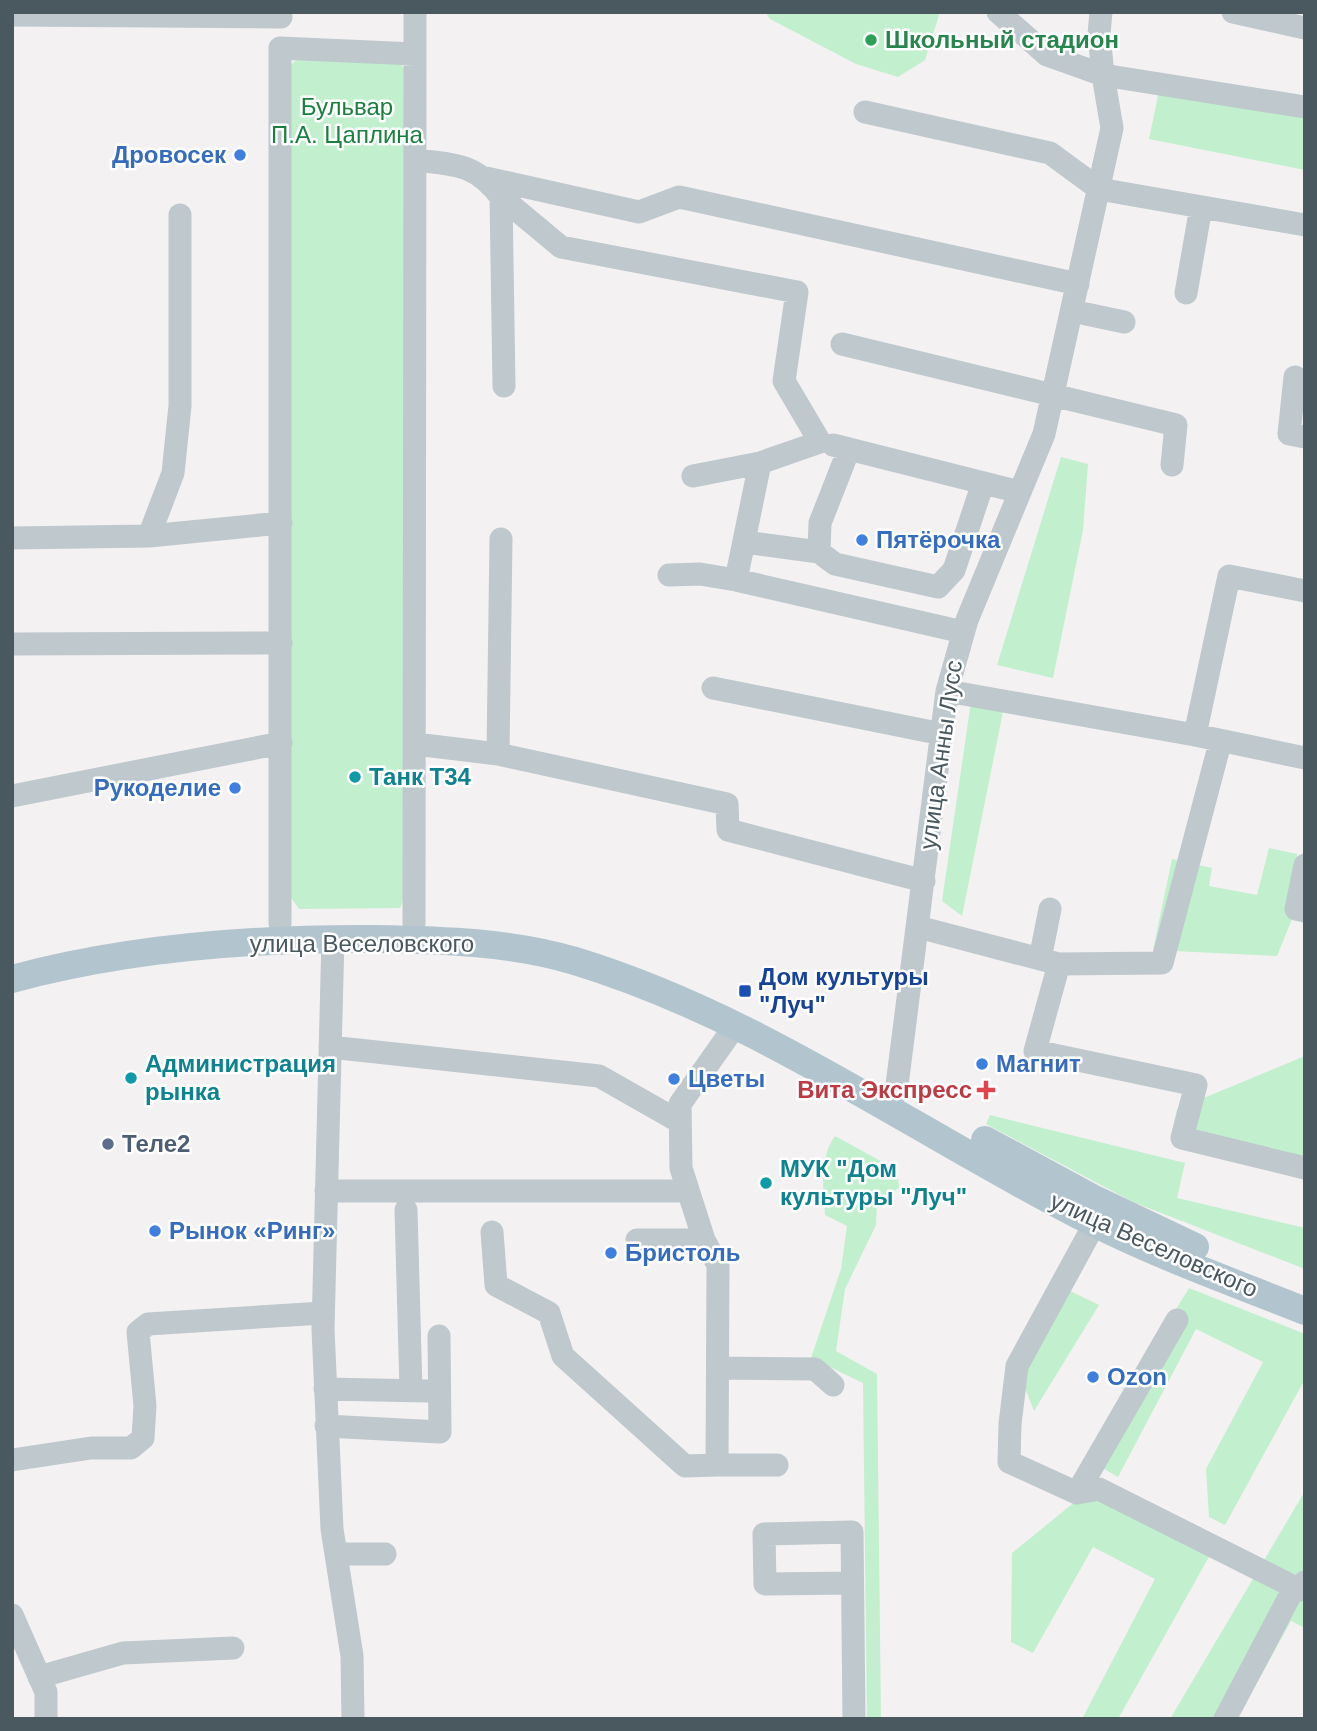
<svg xmlns="http://www.w3.org/2000/svg" width="1317" height="1731" font-family="Arial,sans-serif">
<style>
.green{fill:#c2efcd}
.lines{fill:none;stroke-linecap:round;stroke-linejoin:round}
.minor{stroke:#bec8cd;stroke-width:23}
.major{stroke:#b2c5cf;stroke-width:28}
.leisure-dot{fill:#2e9e5b;stroke:#fff;stroke-width:2.5}
.shop-dot{fill:#3f7fe0;stroke:#fff;stroke-width:2.5}
.culture-dot{fill:#0f9aa8;stroke:#fff;stroke-width:2.5}
.transit-dot{fill:#1a4fb4;stroke:#fff;stroke-width:2.5}
.health-dot{fill:#e0444e;stroke:#fff;stroke-width:2.5}
.service-dot{fill:#5c6f8a;stroke:#fff;stroke-width:2.5}
.labels{text-anchor:middle;stroke-width:5;stroke-linejoin:round;paint-order:stroke}
.leisure-label{font-size:24px;font-weight:bold;fill:#27864d;stroke:#fff;text-anchor:start}
.park-label{font-size:24px;fill:#1b803f;stroke:#fff}
.shop-label{font-size:24px;font-weight:bold;fill:#366cbe;stroke:#fff;text-anchor:start}
.street-label{font-size:24px;fill:#4a585f;stroke:#fff}
.culture-label{font-size:24px;font-weight:bold;fill:#0d838f;stroke:#fff;text-anchor:start}
.transit-label{font-size:24px;font-weight:bold;fill:#164399;stroke:#fff;text-anchor:start}
.health-label{font-size:24px;font-weight:bold;fill:#be3a42;stroke:#fff;text-anchor:end}
.service-label{font-size:24px;font-weight:bold;fill:#4e5e75;stroke:#fff;text-anchor:start}
</style>
<rect width="100%" height="100%" fill="#f4f1f2"/>
<path class="green" d="M765,12h175l-15,48 -27,17 -42,-13 -86,-45z
M298,58l102,4 8,14 -3,820 -5,12 -101,1 -9,-13 -2,-828z
M1159,91l146,26v53l-156,-31z
M1061,457l27,7 -5,66 -30,148 -56,-13z
M973,688l33,9 -44,219 -20,-15z
M1269,848l28,6 -1,55 -19,47 -124,-6 19,-91 40,9 -3,18 48,9z
M1305,1056v110l-134,-30 6,-27z
M990,1115l195,48 -8,35 128,30v41l-172,-67 -147,-78z
M835,1136l62,34 2,18 -22,14 -1,23 -31,64 -9,62 41,23 4,345h-14l-4,-336 -52,-25 30,-89 6,-43 -22,-11c-2,-27 -6,-57 10,-79z
M1189,1288l116,46v45l-80,146 -16,-8 -3,-48 57,-107 -67,-33 -78,148 -33,-19z
M1066,1289l33,16 -65,106 -14,-36z
M1305,1491v137l-14,-7 -54,98h-67z
M1087,1492l123,63 -92,164h-36l73,-140 -62,-32 -60,106 -22,-11 1,-89z"/>
<g class="lines">
<path class="minor" d="M415,12v42
M998,12l49,43 56,20 -4,-41 2,-22
M1233,12l72,16
M12,15l269,2
M865,112l185,41 49,36 206,36
M415,160c41,5 60,3 86,37l3,189
M486,178l153,34 40,-15 399,87
M501,197l60,50 236,45 -13,89 36,61 -60,21 -24,117
M1186,293l15,-86
M1072,311l52,11
M842,344l334,81 -4,40
M1295,377l-6,57 16,3
M833,445l187,47
M849,449l-29,74 -1,29 16,12 103,23 16,-17 29,-87
M693,476l67,-13
M149,536l132,-13
M12,538l137,-2 24,-63 7,-67v-191
M744,542l75,10
M669,575l31,-1 36,6 227,52
M12,644l269,-1
M713,688l229,46
M947,691l248,44 110,23
M1195,735l34,-159 76,15
M415,744l83,10 229,50 1,26 196,51
M498,754l3,-215
M12,796l269,-53
M1305,865l-9,44 9,2
M280,923v-875l135,6 -1,869
M918,927l141,37 -24,87 161,34 -14,53 123,30
M333,938l-10,391 9,200 20,127 1,63
M1040,959l10,-50
M1059,964l103,-1 58,-220
M735,1026l-55,78 1,64 23,72 14,25 -1,200h60
M330,1047l269,29 81,46
M896,1093l51,-402 20,-71 77,-186 68,-306 -9,-53 202,32
M326,1191h362
M406,1210l5,180
M1095,1223l-78,143 -7,58 -1,38 68,31 22,-4 201,101 5,-8
M492,1232l4,53 53,28 14,43 122,110 32,-1
M637,1240h67
M718,1368l97,1 18,16
M325,1389l102,2
M326,1426l114,6 -1,-96
M12,1460l79,-12h40l12,-10 2,-32 -7,-74 10,-8 175,-11
M1077,1493l100,-173
M336,1554h49
M852,1583l-87,1 -1,-50 88,-2 2,187
M12,1615l34,77v27
M39,1677l84,-24 110,-5
M1225,1719l69,-131"/>
<path class="major" d="M12,979c118,-32 242,-41 364,-40 66,1 136,3 199,22 187,57 346,175 519,262 68,34 141,60 211,88
M985,1140l111,60 99,47"/>
</g>
<circle class="leisure-dot" cx="871" cy="40" r="7"/>
<g class="shop-dot">
<circle cx="240" cy="155" r="7"/>
<circle cx="862" cy="540" r="7"/>
<circle cx="235" cy="788" r="7"/>
<circle cx="982" cy="1064" r="7"/>
<circle cx="674" cy="1079" r="7"/>
<circle cx="155" cy="1231" r="7"/>
<circle cx="611" cy="1253" r="7"/>
<circle cx="1093" cy="1377" r="7"/>
</g>
<g class="culture-dot">
<circle cx="355" cy="777" r="7"/>
<circle cx="131" cy="1078" r="7"/>
<circle cx="766" cy="1183" r="7"/>
</g>
<rect class="transit-dot" x="738" y="984" width="14" height="14" rx="3.5"/>
<path class="health-dot" d="M982.5 1079.5h7v7h7v7h-7v7h-7v-7h-7v-7h7z"/>
<circle class="service-dot" cx="108" cy="1144" r="7"/>
<g class="labels">
<g class="leisure-label">
<text x="885" y="48">Школьный стадион</text>
</g>
<g class="park-label">
<text x="347" y="115">Бульвар<tspan x="347" dy="28">П.А. Цаплина</tspan></text>
</g>
<g class="shop-label">
<text x="226" y="163" text-anchor="end">Дровосек</text>
<text x="876" y="548">Пятёрочка</text>
<text x="221" y="796" text-anchor="end">Рукоделие</text>
<text x="996" y="1072">Магнит</text>
<text x="688" y="1087">Цветы</text>
<text x="169" y="1239">Рынок «Ринг»</text>
<text x="625" y="1261">Бристоль</text>
<text x="1107" y="1385">Ozon</text>
</g>
<g class="street-label">
<text transform="translate(941 755) rotate(-82)" y="8">улица Анны Лусс</text>
<text x="362" y="952">улица Веселовского</text>
<text transform="translate(1154 1245) rotate(24)" y="8">улица Веселовского</text>
</g>
<g class="culture-label">
<text x="369" y="785">Танк T34</text>
<text x="145" y="1072">Администрация<tspan x="145" dy="28">рынка</tspan></text>
<text x="780" y="1177">МУК "Дом<tspan x="780" dy="28">культуры "Луч"</tspan></text>
</g>
<g class="transit-label">
<text x="759" y="985">Дом культуры<tspan x="759" dy="28">"Луч"</tspan></text>
</g>
<g class="health-label">
<text x="972" y="1098">Вита Экспресс</text>
</g>
<g class="service-label">
<text x="122" y="1152">Теле2</text>
</g>
</g>
<rect width="1317" height="1731" fill="none" stroke="#4a585f" stroke-width="28"/>
</svg>
